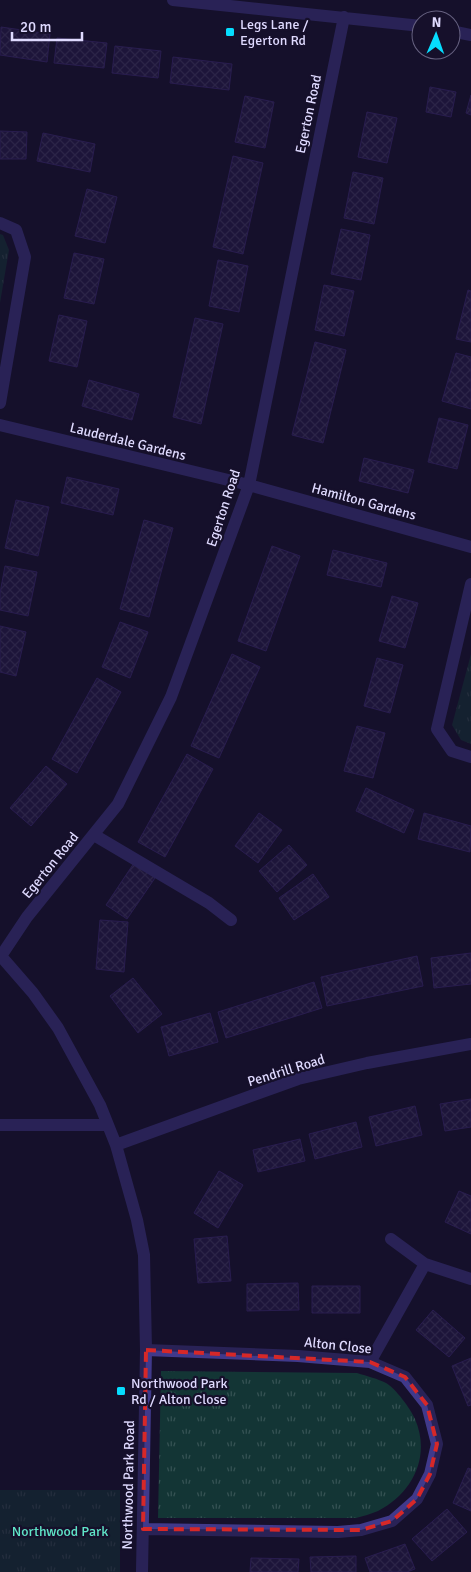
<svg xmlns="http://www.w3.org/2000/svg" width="471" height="1572" font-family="Signika,sans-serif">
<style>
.grass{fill:url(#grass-tufts)}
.building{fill:url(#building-cross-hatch);stroke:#3f2c79}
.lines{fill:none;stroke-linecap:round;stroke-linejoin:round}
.minor{stroke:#40398b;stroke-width:12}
.marked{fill:none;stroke:#d62828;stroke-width:4;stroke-dasharray:10 6;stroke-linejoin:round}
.poi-dot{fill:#06ddff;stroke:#16102b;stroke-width:2}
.labels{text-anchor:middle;stroke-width:4.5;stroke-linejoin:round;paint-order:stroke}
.poi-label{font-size:14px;fill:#dfdaff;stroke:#16102b;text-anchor:start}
.street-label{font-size:14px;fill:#dfdaff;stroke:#16102b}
.park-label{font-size:14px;fill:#60e5c8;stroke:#16102b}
</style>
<defs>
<pattern id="grass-tufts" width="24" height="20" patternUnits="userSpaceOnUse" patternTransform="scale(1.25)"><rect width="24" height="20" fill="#133535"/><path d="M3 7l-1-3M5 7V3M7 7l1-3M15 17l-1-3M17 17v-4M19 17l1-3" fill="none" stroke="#355253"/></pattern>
<pattern id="building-cross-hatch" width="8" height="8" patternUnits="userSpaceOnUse" patternTransform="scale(1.25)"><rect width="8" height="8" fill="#271b4d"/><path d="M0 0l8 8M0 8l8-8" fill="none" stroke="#463c68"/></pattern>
</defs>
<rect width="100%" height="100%" fill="#16102b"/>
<path class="grass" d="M0,234l3,1 6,15 -9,53z
M471,654v90l-10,-4 -9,-15z
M161,1371l196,2c10,3 21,6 29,10 10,6 24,25 29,36 16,37 -2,74 -37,92 -7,3 -15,5 -22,7h-198z
M0,1490h120v82h-120z"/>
<path class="building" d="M1,27l49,7 -3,28 -47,-7z
M57,38l50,5 -3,25 -50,-5z
M115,46l46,5 -3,27 -46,-5z
M173,57l59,7 -3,26 -59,-7z
M430,87l26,5 -5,25 -25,-5z
M471,95v20l-5,-2z
M245,96l29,6 -9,46 -30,-6z
M367,112l30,6 -10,45 -29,-6z
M0,131l27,1 -1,27h-26z
M43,133l52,11 -5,28 -53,-11z
M233,156l30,7 -20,91 -30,-7z
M353,172l30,6 -9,46 -30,-6z
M87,189l30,8 -12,46 -30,-7z
M341,229l29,6 -9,45 -30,-6z
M74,253l30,6 -10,45 -30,-6z
M218,260l30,6 -9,46 -30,-6z
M324,285l30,6 -10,45 -29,-6z
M468,290l3,1v51l-15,-3z
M59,315l28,6 -10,46 -28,-6z
M195,318l28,6 -22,100 -28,-7z
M315,342l31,8 -23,93 -31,-8z
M456,353l15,4v52l-29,-8z
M89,380l50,14 -7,26 -50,-14z
M439,418l29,7 -11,44 -29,-7z
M364,458l50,12 -6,23 -49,-12z
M67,477l52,12 -6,26 -52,-12z
M16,500l33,7 -11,49 -33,-8z
M144,520l29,8 -24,89 -29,-8z
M272,546l28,10 -34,95 -28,-10z
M333,550l54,13 -6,24 -54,-12z
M5,566l32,6 -9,44 -28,-6v-17z
M392,596l26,7 -13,45 -26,-7z
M120,622l28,10 -18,46 -28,-11z
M0,626l26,6 -10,44 -16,-4z
M232,654l28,13 -41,91 -28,-12z
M377,658l26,7 -13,48 -26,-7z
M97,678l24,14 -44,81 -25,-14z
M357,726l28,7 -12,45 -29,-7z
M187,754l26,15 -48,88 -27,-15z
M46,766l21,18 -36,42 -21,-18z
M366,788l48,22 -10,23 -48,-22z
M259,813l23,17 -24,33 -23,-17z
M424,813l47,13 -1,26 -52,-13z
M289,845l18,20 -30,27 -18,-21z
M134,863l21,15 -28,41 -21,-14z
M313,874l16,23 -35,23 -15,-22z
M100,920l28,2 -4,50 -28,-3z
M471,953v31l-37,4 -3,-30z
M417,956l6,30 -96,20 -6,-29z
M133,978l29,36 -24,19 -28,-37z
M314,982l8,26 -96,30 -8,-26z
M210,1013l8,29 -49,14 -8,-29z
M471,1099v28l-26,4 -5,-27z
M415,1106l7,29 -46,11 -7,-29z
M356,1122l6,25 -47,12 -6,-25z
M300,1139l5,22 -47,11 -5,-22z
M219,1171l24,14 -25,43 -24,-15z
M459,1191l12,5v38l-26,-12z
M227,1236l4,45 -33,2 -4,-44z
M298,1283l1,27 -52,1v-27z
M312,1286h48v27h-48z
M433,1310l32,28 -16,19 -33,-27z
M471,1358v47l-3,1 -16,-40z
M468,1468l3,1v42l-18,-8z
M447,1509l20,23 -35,29 -20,-22z
M405,1544l10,25 -8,3h-37l-5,-14z
M356,1556v16h-45l-1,-15z
M251,1558l48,1 -1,13h-48z"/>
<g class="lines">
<path class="minor" d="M173,0l248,26
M451,31l20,4
M0,223l16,7 9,27 -25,146
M0,425l249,60 222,62
M471,584l-34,145 15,22 19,6
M94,835l115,68 22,17
M0,955l33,38 25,35 42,77 16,40 21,75 7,35 2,95 -4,222
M1,956l26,-39 91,-113 53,-107 78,-212 95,-468
M0,1125h108
M116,1145l182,-66 69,-16 104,-19
M391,1239l34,25 46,15
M370,1362l55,-98
M143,1529l195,3 23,-2 31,-9 25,-22 13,-25 7,-30 -10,-39 -22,-28 -35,-15 -72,-6 -152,-6"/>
</g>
<path d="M0 0H471V1572H0ZM146,1350l224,12 35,15 22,28 10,39 -7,30 -13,25 -25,22 -31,9 -218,-1z" fill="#16102b" fill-opacity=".55" fill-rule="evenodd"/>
<path class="marked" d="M146,1350l224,12 35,15 22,28 10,39 -7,30 -13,25 -25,22 -31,9 -218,-1z"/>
<g class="poi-dot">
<rect x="225" y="27" width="10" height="10" rx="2.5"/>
<rect x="116" y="1386" width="10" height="10" rx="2.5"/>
</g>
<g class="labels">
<g class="poi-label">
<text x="240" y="29">Legs Lane /<tspan x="240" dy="16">Egerton Rd</tspan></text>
<text x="131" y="1388">Northwood Park<tspan x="131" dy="16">Rd / Alton Close</tspan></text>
</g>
<g class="street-label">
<text transform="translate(308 114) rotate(-78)" y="5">Egerton Road</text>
<text transform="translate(128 441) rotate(14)" y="5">Lauderdale Gardens</text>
<text transform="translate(364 501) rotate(15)" y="5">Hamilton Gardens</text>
<text transform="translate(223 508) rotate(-72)" y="5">Egerton Road</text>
<text transform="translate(50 865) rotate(-51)" y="5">Egerton Road</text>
<text transform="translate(286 1070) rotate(-17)" y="5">Pendrill Road</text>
<text transform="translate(338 1345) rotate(6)" y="5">Alton Close</text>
<text transform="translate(128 1485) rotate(-89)" y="5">Northwood Park Road</text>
</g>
<g class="park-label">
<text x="60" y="1536">Northwood Park</text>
</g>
</g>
<g transform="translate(436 35) rotate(2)"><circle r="24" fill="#16102b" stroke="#666180"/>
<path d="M0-4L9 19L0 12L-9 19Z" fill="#06ddff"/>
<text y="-8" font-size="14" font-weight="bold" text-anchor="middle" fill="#dfdaff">N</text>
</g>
<path d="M12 32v8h70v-8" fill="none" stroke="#dfdaff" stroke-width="2.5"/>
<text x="20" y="32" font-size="15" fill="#dfdaff" stroke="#16102b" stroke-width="4" paint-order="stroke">20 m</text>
</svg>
